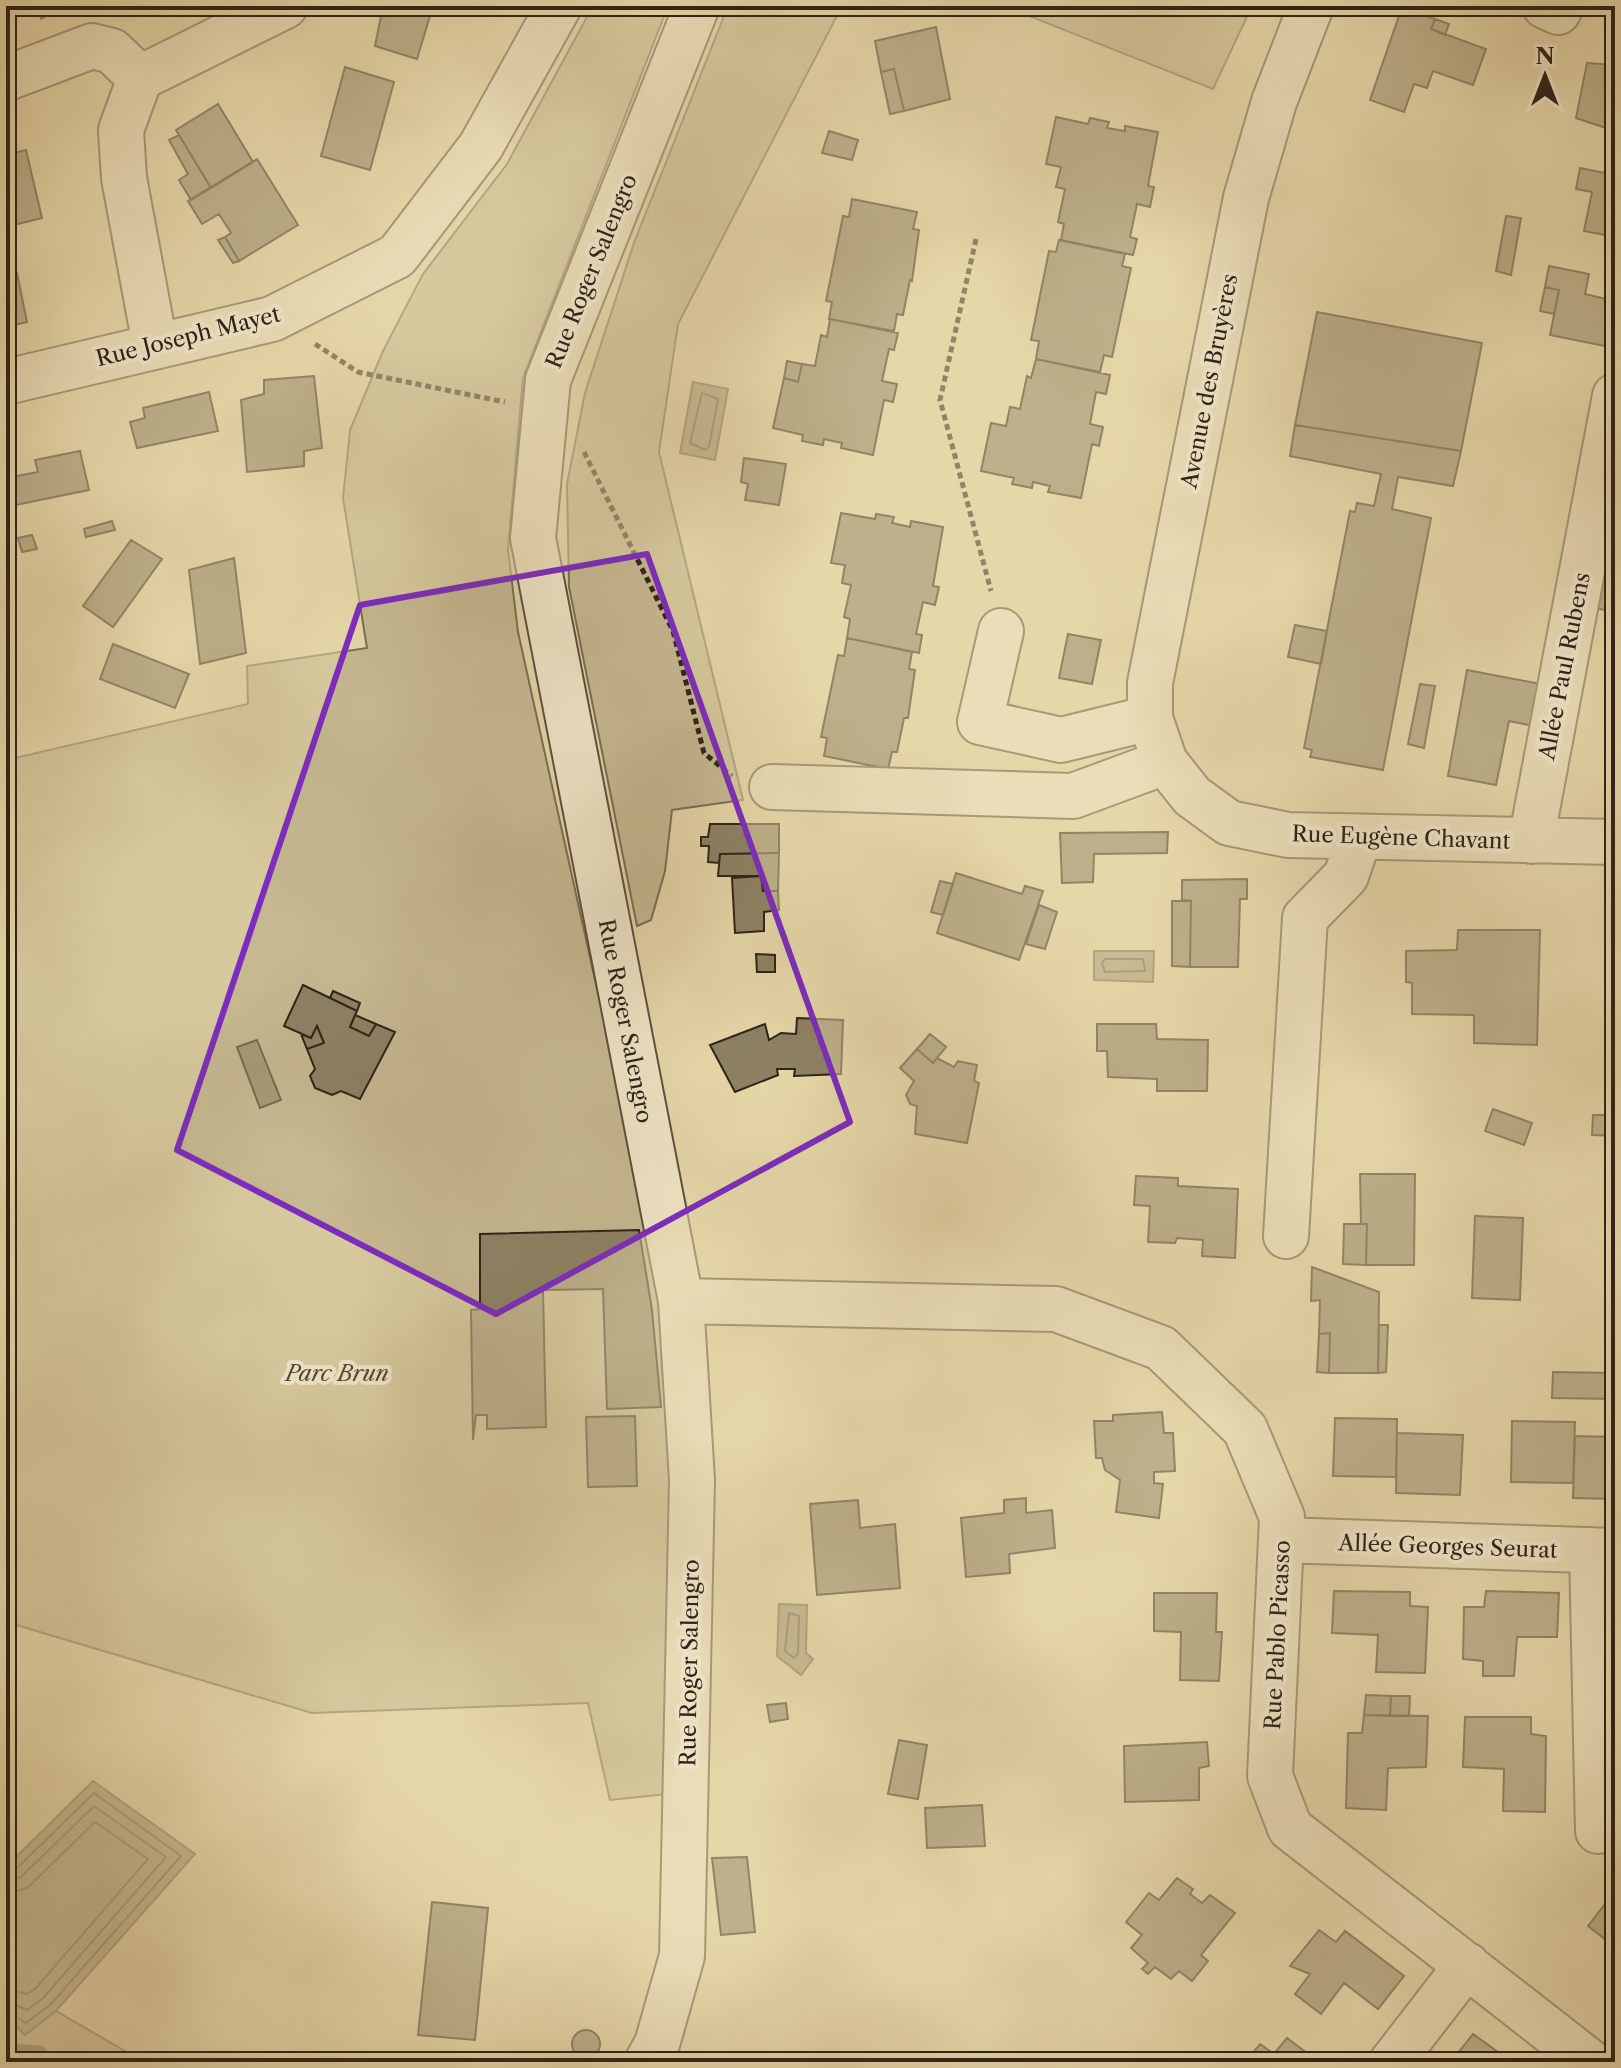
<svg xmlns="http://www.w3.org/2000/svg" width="1621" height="2068" font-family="'Libre Caslon Text',serif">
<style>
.green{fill:#c6b891;stroke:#796e56;stroke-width:2}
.water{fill:#a79a78;stroke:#766a52;stroke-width:2}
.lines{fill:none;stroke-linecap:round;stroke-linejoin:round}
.shore{stroke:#6a5e49;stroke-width:2}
.stream{stroke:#766a52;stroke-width:12}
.building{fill:#8d8164;stroke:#2c231a;stroke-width:2}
.minor-casing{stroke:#5a503e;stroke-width:48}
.path{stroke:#2c231a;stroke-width:5;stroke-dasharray:6 4;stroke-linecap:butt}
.minor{stroke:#efe5c7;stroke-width:44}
.marked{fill:none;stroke:#7b2cbf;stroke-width:6;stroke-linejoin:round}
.labels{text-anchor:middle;stroke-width:8;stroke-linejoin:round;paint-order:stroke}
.street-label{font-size:22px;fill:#2c231a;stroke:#efe5c7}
.park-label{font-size:22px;font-style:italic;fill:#524838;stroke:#efe5c7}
</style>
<rect width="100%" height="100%" fill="#e6d7a9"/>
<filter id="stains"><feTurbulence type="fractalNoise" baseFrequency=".0025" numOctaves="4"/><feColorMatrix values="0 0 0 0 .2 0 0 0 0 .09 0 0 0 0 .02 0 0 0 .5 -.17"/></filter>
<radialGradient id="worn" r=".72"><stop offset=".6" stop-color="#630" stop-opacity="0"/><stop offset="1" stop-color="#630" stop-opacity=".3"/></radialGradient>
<path class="green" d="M593,6h75l-145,372 -15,171 10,83 139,628 17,155 -6,379 -58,6 -22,-97 -276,10 -306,-91v-862l242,-56 -1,-38 120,-18 -24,-150 7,-68 33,-79 40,-77 84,-110z
M728,6h114l-164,318 -19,128 84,348 -71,10 -7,61 -14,49 -14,6 -68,-339 -2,-103 18,-91 49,-150z
M1004,6h248l-39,83z
M56,2011l88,51h-138v-46l19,19z"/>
<path class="water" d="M693,382l35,7 -13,71 -35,-7z
M1094,951h60l-1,31 -59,-2z
M257,1040l24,60 -21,8 -23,-61z
M779,1604l28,1 -1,48 7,6 -12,16 -24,-19z
M93,1781l102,73 -139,157 -31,24 -19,-19v-149z"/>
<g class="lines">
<path class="shore" d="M702,393l16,6 -9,48 -4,3 -15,-7z
M1105,959h38l2,12 -40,1 -3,-9z
M789,1613l10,3 -1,38 -4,4 -9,-7z
M6,1872l9,-2 79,-77 87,63 -131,149 -24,18 -20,-12
M6,1882l15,-5 73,-71 72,51 -123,141 -16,12 -21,-9
M6,1894l21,-6 68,-66 53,37 -113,130 -8,5 -21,-5"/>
<path class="stream" d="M6,2049l35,3"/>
</g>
<path class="building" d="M383,6h50l-16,53 -42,-13z
M1402,7l33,12 -4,10 55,20 -13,36 -40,-14 -6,17 -13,-4 -10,28 -34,-12z
M1435,19l14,5 -4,11 -14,-6z
M936,27l14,72 -46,12 -10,-42 -13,3 -6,-31z
M1587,63l28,2v66l-39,-13z
M345,67l49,15 -24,88 -49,-14z
M894,69l10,42 -14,3 -9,-42z
M218,104l35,58 -42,26 -35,-58z
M1056,117l32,7 2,-6 19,4 -2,6 18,3v-5l33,6 -10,54 6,1 -4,20 -13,-3 -7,33 7,2 -4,16 -72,-15 3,-16 -6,-2 7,-33 -9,-2 5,-20 -15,-3z
M829,131l29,9 -6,20 -30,-7z
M179,135l32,53 -20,12 -12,-20 9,-6 -19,-34z
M26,150l16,68 -36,9v-72z
M257,159l41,66 -59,36 -14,-24 6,-4 -12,-19 -17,10 -14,-23z
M1580,168l35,7 -4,20 4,1v41l-31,-6 8,-39 -16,-3z
M852,199l65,13 -4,17 6,1 -7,51 -2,-1 -7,35 -6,-1 -3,17 -65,-12 3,-17 -6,-1 17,-85 6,1z
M1506,216l15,2 -10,57 -15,-4z
M225,237l14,24 -6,2 -15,-23z
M1059,240l66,14 -3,12 9,2 -19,89 -8,-2 -4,17 -64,-13 3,-18 -8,-1 18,-89 7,1z
M1549,266l40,8 -4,20 30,7 -5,46 -60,-12 9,-45 -14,-3z
M17,273l10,49 -21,5v-51z
M1545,287l14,3 -5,24 -14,-3z
M1317,312l165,31 -21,108 -166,-26z
M830,319l68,14 -4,17 -5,-1 -7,32 15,3 -4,18 -9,-2 -11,55 -32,-7 1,-5 -18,-4 -1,6 -21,-4 1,-6 -30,-7 11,-50 14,4 4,-18 13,2 6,-31 6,2z
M1036,359l74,16 -4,19 -10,-2 -6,32 13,3 -4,19 -7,-2 -11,54 -33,-6 2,-6 -17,-4 -1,6 -20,-4 2,-6 -33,-7 10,-48 15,3 4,-19 10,2 7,-33 4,2z
M787,361l15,3 -4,18 -14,-4z
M314,376l8,72 -18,3v15l-57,6 -6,-72 23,-6v-14z
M209,392l9,39 -81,17 -7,-26 15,-4 -2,-10z
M1295,425l166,26 -8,35 -55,-9 -6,32 39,9 -48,252 -73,-13 2,-7 -8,-2 46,-237 5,1 2,-9 17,3 7,-32 -91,-18z
M80,451l9,39 -83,17v-29l32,-6 -3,-12z
M744,458l42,6 -7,41 -34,-5 3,-16 -7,-2z
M841,513l34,6 1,-5 18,3 -2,6 18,4 1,-6 32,6 -10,59 6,1 -4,18 -12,-3 -7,32 6,1 -3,18 -72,-15 3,-19 -6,-2 7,-32 -9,-2 3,-18 -14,-2z
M112,521l3,9 -29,7 -2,-8z
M32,535l5,14 -15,3 -4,-14z
M131,540l31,19 -49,68 -30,-21z
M234,558l12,95 -46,11 -11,-94z
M1597,569l18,3 -5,39 -20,-4z
M1295,625l32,6 -6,33 -33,-7z
M1068,634l33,6 -9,44 -33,-6z
M847,638l65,14 -3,17 6,1 -7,48h-4l-7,34h-5l-4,17 -64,-13 3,-18 -6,-1 17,-82 6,1z
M113,644l76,30 -14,34 -75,-29z
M1467,670l79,15 -8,42 -29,-6 -13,64 -48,-9z
M1420,684l15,2 -11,62 -16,-4z
M710,824h69v29l-59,1 -1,9 -11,-1 1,-16h-8v-9h7z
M1168,832l-1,21 -73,1 -1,28 -31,1 -2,-50z
M779,853l-1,38h-15l-2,-15h-43l2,-22z
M956,873l66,21 3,-8 18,5 -24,69 -82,-27z
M761,876l2,15h15l1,19 -15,2v19l-29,2 -3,-55z
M1247,879v20h-7l-2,68h-48l1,-66 -9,-1v-20z
M940,881l13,3 -10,31 -12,-3z
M1172,901h19l-1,66 -18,-1z
M1039,905l18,7 -12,37 -19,-5z
M1458,930h82l-3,115 -63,-2v-28l-62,-1v-31l-6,-1v-31l51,-1z
M756,954l19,1v17h-18z
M303,985l54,26 -7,16 19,9 7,-12 19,8 -35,67 -19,-8 -9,4 -17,-7 -5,-12 5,-7 -8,-20 17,-6 -7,-17 -6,12 -27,-12z
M333,991l27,12 -3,8 -27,-13z
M355,1015l21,9 -7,12 -19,-9z
M797,1018l46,2 -2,54 -47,2 1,-7h-18l1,6 -43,17 -25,-47 55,-21 4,16 12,-7 15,1z
M1097,1024h59l1,15 51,1 -1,51h-50v-12l-49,-2 -1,-26h-10z
M317,1026l7,17 -17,6 -6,-15 10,4z
M930,1034l16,13 -13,16 -16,-14z
M917,1049l16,14 4,-5 17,9 4,-6 19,4 -3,16 5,2 -12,60 -52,-9 2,-28 -7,-2 -4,-9 8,-14 -14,-13z
M1493,1109l39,14 -8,22 -39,-14z
M1593,1115h22v21l-23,-1z
M1610,1155h5v39h-7z
M1360,1174h55l-1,91h-48l1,-41h-6z
M1136,1176l42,2v8l60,3 -3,69 -33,-2 1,-16 -26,-2 -2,5 -27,-1 2,-36 -16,-1z
M1475,1216l48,2 -3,82 -48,-2z
M1344,1224h23l-1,41 -23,-1z
M639,1230l13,80 9,97 -54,2 -4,-120 -60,1 3,137 -59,2v-14h-11l-3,25 -2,-130 9,-1v-75z
M1312,1267l67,25 -1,81h-49l1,-40 -11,1 1,-34 -9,1z
M1379,1325h9l-2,47 -8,1z
M1330,1333l-1,40 -12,-1 2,-38z
M1553,1372l62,1v26l-63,-1z
M1162,1412l2,21h9l2,38 -21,1v11l9,1 -4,34 -43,-6 4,-32 -15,-10 -3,-12h-6l-2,-37h19v-6z
M635,1416l2,70 -49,1 -2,-70z
M1335,1418l62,1 -1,58 -63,-1z
M1512,1421l63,1 -2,61 -62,-1z
M1397,1433l66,2 -3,60 -64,-2z
M1575,1436l40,1v62l-42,-1z
M1026,1498v15l26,-3 3,38 -46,6 1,19 -44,4 -5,-59 43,-5v-13z
M858,1500l2,28 35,-4 5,64 -83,7 -7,-91z
M1334,1591l76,1v14l18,1 -3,66 -49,-1 2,-37 -46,-2z
M1486,1591l73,2 -2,44h-40l-3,39h-31v-15l-20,-2 1,-52h20z
M1154,1593h63l-1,39h6l-3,49 -39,-1 1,-48 -27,-1z
M1366,1695l25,1 -1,20 -26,-1z
M1391,1696h19l-1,20h-19z
M786,1703l2,16 -18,3 -3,-17z
M1364,1715l64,1 -2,51 -38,1 -2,42 -40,-2 2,-75h14z
M1465,1717h66v17l15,2 -1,76 -42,-1 1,-42 -41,-2z
M899,1740l28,5 -9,54 -30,-5z
M1207,1742l2,24 -10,2v32l-74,2 -1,-56z
M982,1805l3,41 -58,2 -2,-40z
M747,1857l8,75 -34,3 -9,-77z
M1177,1878l16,11 -3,5 12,9 8,-8 25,18 -34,42 7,6 -16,20 -13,-10 -8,8 -16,-12 -7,7 -6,-5 6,-6 -17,-15 11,-13 -16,-13 23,-29 10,7z
M1615,1891v56l-27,-21z
M432,1902l56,6 -13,132 -57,-5z
M1319,1930l17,12 9,-11 59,45 -26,33 -34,-26 -23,31 -26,-20 15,-20 -20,-8z
M572 2044a14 14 0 1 1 28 0a14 14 0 1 1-28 0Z
M1473,2034l39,28h-61z
M1287,2038l32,24h-74l15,-18 14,10z"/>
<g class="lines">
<g class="minor-casing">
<path id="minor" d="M1311,6l-37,96 -28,96 -79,399 -17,86v35l15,44 27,34 37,27 59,12 327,7
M1545,6l13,6 3,-6
M10,77l82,-31 20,5 28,27
M155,345l-31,-167 -3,-48 19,-52 145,-72
M6,382l266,-63 125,-63 84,-110 78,-140
M1001,631l-21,91 81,18 89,-22
M772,787l301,9 92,-34
M1531,841l84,-445
M1286,1236l19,-318 41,-42 13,-38
M681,1301l375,8 105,39 84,81 37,88 -12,259 20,52 300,234
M1281,1540l334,11
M1592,1550l6,281
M647,2062l10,-18 25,-88 10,-476 -11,-179 -148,-763 15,-158 149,-374
M1392,2062l75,-97"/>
</g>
<path class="path" d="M37,6l6,13
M976,239l-36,161 51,191
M315,344l43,28 147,30
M584,452l89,179 31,122 28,23"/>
<use href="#minor" class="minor"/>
</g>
<path d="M0 0H1621V2068H0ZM647,554l203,568 -354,192 -319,-164 183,-545z" fill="#e6d7a9" fill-opacity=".55" fill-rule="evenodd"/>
<path class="marked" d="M647,554l203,568 -354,192 -319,-164 183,-545z"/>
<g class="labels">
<g class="street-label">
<text transform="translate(591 271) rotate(-68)" y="8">Rue Roger Salengro</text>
<text transform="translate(188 336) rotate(-14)" y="8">Rue Joseph Mayet</text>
<text transform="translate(1209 381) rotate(-79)" y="8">Avenue des Bruyères</text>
<text transform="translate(1564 666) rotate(-79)" y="8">Allée Paul Rubens</text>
<text transform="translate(1401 837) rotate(2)" y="8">Rue Eugène Chavant</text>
<text transform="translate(626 1021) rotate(79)" y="8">Rue Roger Salengro</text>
<text transform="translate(1448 1546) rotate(2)" y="8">Allée Georges Seurat</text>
<text transform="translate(1277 1635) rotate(-87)" y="8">Rue Pablo Picasso</text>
<text transform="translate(689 1663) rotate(-89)" y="8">Rue Roger Salengro</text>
</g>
<g class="park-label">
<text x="337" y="1381">Parc Brun</text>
</g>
</g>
<rect width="1621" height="2068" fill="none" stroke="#e6d7a9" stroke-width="32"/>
<rect x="8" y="8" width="1605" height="2052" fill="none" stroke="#2c231a" stroke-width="4"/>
<rect x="16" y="16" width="1589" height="2036" fill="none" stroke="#2c231a" stroke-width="2"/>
<g transform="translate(1545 76)" stroke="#efe5c7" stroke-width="6" paint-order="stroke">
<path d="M0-6L14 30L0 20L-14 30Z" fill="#2c231a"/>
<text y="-12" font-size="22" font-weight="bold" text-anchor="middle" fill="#2c231a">N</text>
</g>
<rect width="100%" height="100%" filter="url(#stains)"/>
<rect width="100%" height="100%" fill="url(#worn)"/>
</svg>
